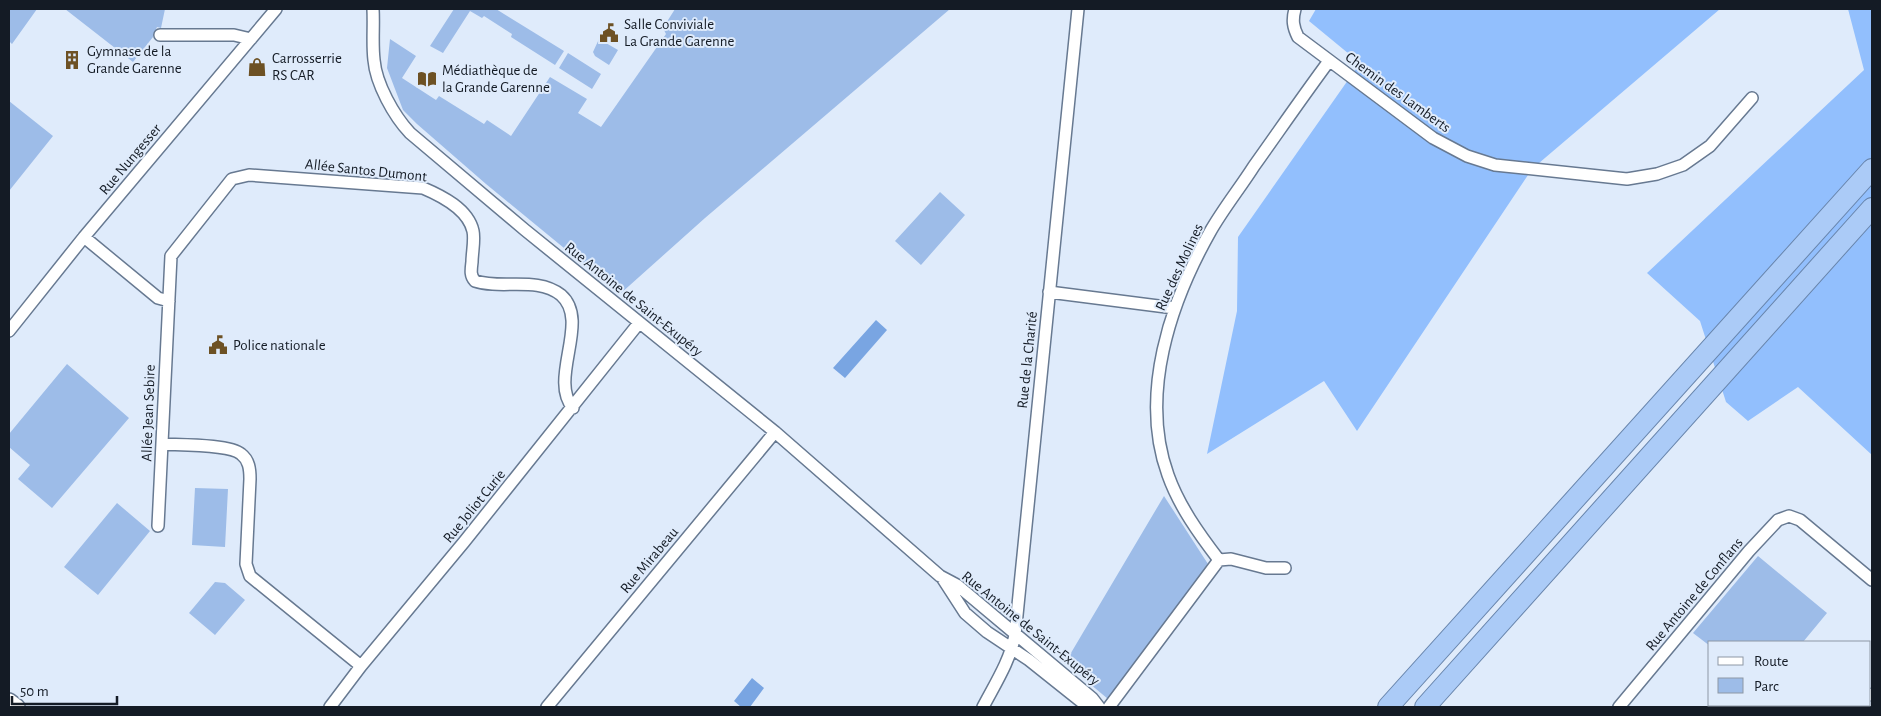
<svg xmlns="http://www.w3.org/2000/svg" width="1881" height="716" font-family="'Alegreya Sans',sans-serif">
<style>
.green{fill:#9dbce8}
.forest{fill:#92bffd}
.water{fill:#79a5e2}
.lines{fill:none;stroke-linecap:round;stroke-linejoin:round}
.pedestrian-casing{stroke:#677991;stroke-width:11}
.minor-casing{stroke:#677991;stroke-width:14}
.tertiary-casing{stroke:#677991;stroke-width:18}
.trunk-casing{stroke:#6885ac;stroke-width:22}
.pedestrian{stroke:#fff;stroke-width:9}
.minor{stroke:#fff;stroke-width:11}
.tertiary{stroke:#fff;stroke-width:15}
.trunk{stroke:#abcbf7;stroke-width:20}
.labels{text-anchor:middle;stroke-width:4;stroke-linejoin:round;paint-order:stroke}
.poi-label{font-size:15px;fill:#141b25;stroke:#dfebfb;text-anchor:start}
.street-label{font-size:15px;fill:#141b25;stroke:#dfebfb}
</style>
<rect width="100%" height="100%" fill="#dfebfb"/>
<path class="green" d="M9,9h28l-25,35 -3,-3z
M65,9h100l-4,19 -4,-1 -4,10 -20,25z
M454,9h42l68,42 -9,14 -44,-28 1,-3 -28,-18 -2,2 -12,-7 -27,42 -13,-7z
M675,9h275l-245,209 -85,76 -134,-110 -69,-60 -14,-14 -16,-42 3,-29 26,17 -14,22 34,22 3,-4 45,28 3,-4 24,16 39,-59 37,22 -9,14 23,14 65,-93 -3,-6z
M599,39l19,11 -9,15 -14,-9 -2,-4z
M568,53l33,21 -9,15 -33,-21z
M9,101l44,35 -44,55z
M940,192l25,23 -44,50 -26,-24z
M67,364l62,54 -77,90 -34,-29 12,-14 -21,-18v-13z
M195,488l33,1 -3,58 -33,-2z
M1164,496l44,68 -100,135 -43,-36z
M117,503l33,28 -52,64 -34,-28z
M1758,556l69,57 -24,29h-93v4l-17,-13z
M215,582l10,1 20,17 -30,35 -26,-22z"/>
<path class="forest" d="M1316,9h404l-188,160 -175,262 -33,-50 -117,73 30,-143 1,-74 122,-174 -51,-42z
M1848,9h24v446l-74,-68 -50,34 -22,-19 -26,-81 -53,-48 217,-203z"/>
<path class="water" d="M876,320l11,10 -42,48 -12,-10z
M752,678l12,10 -14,19h-9l-7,-6z"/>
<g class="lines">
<g class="pedestrian-casing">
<path id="pedestrian" d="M1870,696l2,-3
M1862,707l2,-2"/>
</g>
<g class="minor-casing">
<path id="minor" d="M373,9c1,17 -1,34 1,51 2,24 20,56 36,73l115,97 250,202 165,144 17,9 135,113 7,9
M1295,9c-3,11 -2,18 3,28l135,101 34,18 28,9 132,14 30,-5 26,-9 27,-19 42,-48
M160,35h74l17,4
M84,237l74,61 11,3
M1049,292l125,16
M9,331l75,-94 192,-228
M162,444c17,1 68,0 79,10 8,6 9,15 9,25l-4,85 4,12 111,90
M158,526l13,-270 61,-77 17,-4 174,13c19,8 45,21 50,43 2,9 -1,22 -1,31 -1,8 -2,14 3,19 27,9 62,-5 86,14 30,26 -13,84 12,113
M1219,560c-20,-26 -40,-54 -51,-85 -29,-80 2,-172 42,-243 13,-23 30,-44 44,-66 25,-35 49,-70 75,-105
M1219,560l12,-1 35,9h19
M943,579l22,34 22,19 42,28 59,47
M330,707l31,-41 103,-124 175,-219
M547,707l228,-275
M983,707c12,-23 27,-46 32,-72l63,-626
M1109,707l110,-147
M1619,707l130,-156 29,-31 11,-4 11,4 72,60"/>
</g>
<g class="tertiary-casing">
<path id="tertiary" d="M9,701l8,6"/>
</g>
<g class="trunk-casing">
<path id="trunk" d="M1388,707l484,-538
M1425,707l447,-499"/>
</g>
<use href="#pedestrian" class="pedestrian"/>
<use href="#minor" class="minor"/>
<use href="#tertiary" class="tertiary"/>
<use href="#trunk" class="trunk"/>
</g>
<defs>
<g id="civic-bare" transform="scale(1.5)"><path d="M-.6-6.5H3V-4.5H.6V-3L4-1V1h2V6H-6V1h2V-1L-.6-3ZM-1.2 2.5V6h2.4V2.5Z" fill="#6d5124" stroke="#dfebfb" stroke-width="2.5" paint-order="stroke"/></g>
<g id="building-bare" transform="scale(1.5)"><path d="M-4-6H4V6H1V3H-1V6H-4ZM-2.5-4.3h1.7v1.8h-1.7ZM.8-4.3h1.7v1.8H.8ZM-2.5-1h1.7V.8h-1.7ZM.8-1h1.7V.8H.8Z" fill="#6d5124" stroke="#dfebfb" stroke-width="2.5" paint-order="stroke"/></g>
<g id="shop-bare" transform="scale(1.5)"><path d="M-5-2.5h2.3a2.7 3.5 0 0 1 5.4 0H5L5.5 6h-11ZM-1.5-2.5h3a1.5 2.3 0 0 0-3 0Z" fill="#6d5124" stroke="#dfebfb" stroke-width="2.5" paint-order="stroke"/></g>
<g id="library-bare" transform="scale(1.5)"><path d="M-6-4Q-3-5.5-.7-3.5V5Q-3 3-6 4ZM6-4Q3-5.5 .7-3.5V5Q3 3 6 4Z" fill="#6d5124" stroke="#dfebfb" stroke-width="2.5" paint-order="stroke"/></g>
</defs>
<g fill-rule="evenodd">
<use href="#civic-bare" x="609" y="33"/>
<use href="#building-bare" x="72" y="60"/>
<use href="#shop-bare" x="257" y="67"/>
<use href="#library-bare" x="427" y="79"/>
<use href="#civic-bare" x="218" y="345"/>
</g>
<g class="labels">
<g class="poi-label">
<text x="624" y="29">Salle Conviviale<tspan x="624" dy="17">La Grande Garenne</tspan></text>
<text x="87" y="56">Gymnase de la<tspan x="87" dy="17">Grande Garenne</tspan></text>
<text x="272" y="63">Carrosserrie<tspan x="272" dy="17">RS CAR</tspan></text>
<text x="442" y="75">Médiathèque de<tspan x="442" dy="17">la Grande Garenne</tspan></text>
<text x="233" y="350">Police nationale</text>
</g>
<g class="street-label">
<text transform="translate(1398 92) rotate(36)" y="5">Chemin des Lamberts</text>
<text transform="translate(130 159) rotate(-50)" y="5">Rue Nungesser</text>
<text transform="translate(366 170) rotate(6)" y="5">Allée Santos Dumont</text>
<text transform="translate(1179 267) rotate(-65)" y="5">Rue des Molines</text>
<text transform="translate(634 299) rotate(39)" y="5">Rue Antoine de Saint-Exupéry</text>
<text transform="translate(1027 360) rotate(-84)" y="5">Rue de la Charité</text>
<text transform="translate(148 413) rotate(-88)" y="5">Allée Jean Sebire</text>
<text transform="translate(474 506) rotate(-51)" y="5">Rue Joliot Curie</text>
<text transform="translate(649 560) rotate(-50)" y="5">Rue Mirabeau</text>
<text transform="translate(1694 594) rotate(-50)" y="5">Rue Antoine de Conflans</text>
<text transform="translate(1031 628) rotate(39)" y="5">Rue Antoine de Saint-Exupéry</text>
</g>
</g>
<rect width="1881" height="716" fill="none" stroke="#141b25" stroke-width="20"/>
<rect x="1708" y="641" width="162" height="65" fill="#dfebfb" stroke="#8e98a5"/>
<rect x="1718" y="657" width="25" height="8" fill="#ffffff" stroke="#8e98a5"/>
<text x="1754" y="666" font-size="15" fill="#141b25">Route</text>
<rect x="1718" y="678" width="25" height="15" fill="#9dbce8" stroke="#8e98a5"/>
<text x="1754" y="691" font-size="15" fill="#141b25">Parc</text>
<path d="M12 696v8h105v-8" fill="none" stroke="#141b25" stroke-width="2.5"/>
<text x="20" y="696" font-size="15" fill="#141b25" stroke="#dfebfb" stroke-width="4" paint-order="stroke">50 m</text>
</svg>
